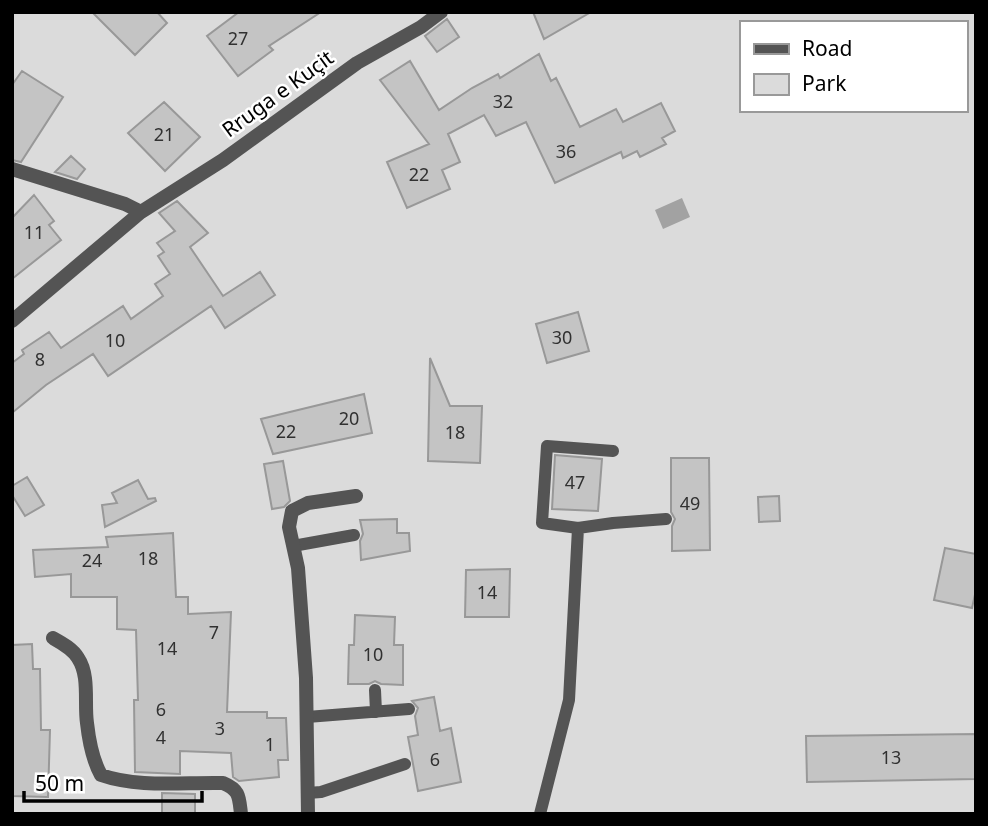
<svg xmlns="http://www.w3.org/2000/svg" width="988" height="826" font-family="'Noto Sans',sans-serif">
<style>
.green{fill:#dbdbdb;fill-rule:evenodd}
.water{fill:#a2a2a2}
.building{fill:#c4c4c4;stroke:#989898;stroke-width:2}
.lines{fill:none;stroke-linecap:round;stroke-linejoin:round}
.lane{stroke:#545454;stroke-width:12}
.street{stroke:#545454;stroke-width:14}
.labels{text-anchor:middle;stroke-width:5;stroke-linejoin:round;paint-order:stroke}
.number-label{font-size:18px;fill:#313131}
.street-label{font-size:21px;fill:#000;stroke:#fff}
</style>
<rect width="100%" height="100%" fill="#fff"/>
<path class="green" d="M12,12h964v802h-964zM741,23h224v87h-224z"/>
<path class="water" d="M682,198l8,19 -27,12 -8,-19z"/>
<path class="building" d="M92,12h65l10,11 -32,32z
M239,12h82l-52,34 4,4 -35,26 -31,-40z
M533,12h58l-47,27z
M447,19l12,18 -22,15 -12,-16z
M539,54l12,27 5,-3 24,49 36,-18 7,13 38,-19 14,28 -13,7 4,6 -26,13 -3,-6 -14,7 -2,-6 -66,31 -29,-61 -30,14 -12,-21 -36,19 12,28 -18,8 8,19 -43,19 -20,-46 42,-18 -49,-64 30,-19 29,49 33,-22 26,-14 2,4z
M22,71l41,26 -42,65 -9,-2v-75z
M164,102l36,35 -35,34 -37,-38z
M71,156l14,13 -8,10 -22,-7z
M34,195l20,26 -5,4 12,15 -49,39v-61z
M177,201l31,32 -18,14 33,49 37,-24 15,23 -50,33 -14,-22 -103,70 -15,-22 -47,31 -34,28v-50l12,-9 -2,-4 27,-18 12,16 62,-42 8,13 32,-23 -8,-12 15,-10 -12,-18 6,-4 -7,-9 18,-12 -16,-18z
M578,312l11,39 -42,12 -11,-39z
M430,358l20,48h32l-2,57 -52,-2z
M364,394l8,39 -99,21 -12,-35z
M555,455l47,4 -4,52 -46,-2z
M671,458h38l1,92 -38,1v-25l3,-7 -4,-7z
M283,461l7,40 -6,6 -12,2 -8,-45z
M27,477l17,28 -19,11 -13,-21v-9z
M138,480l10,19 7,-1 1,3 -51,26 -3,-22 15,-2 -5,-10z
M779,496l1,25 -21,1 -1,-25z
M397,519v14h12l1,18 -49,9 -1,-19 3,-7 -3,-14z
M173,533l3,64h12v17l43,-2 -4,100h40v6h19l2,42h-10l1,17 -40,4 -6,-4 -2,-24 -51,-2v23l-45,-2 -1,-72h4l-2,-70 -19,-1v-32h-46v-23l-36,3 -2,-27 75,-3 -2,-10z
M945,548l31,6v36l-4,18 -38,-8z
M510,569l-1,48h-44l1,-47z
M355,615l40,2 -1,28h9v40l-22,-1 -6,-3 -6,3h-21l1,-39h5z
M32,644l1,25h7l1,61h9l-2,67 -36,-1v-151z
M434,697l6,34 11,-3 10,54 -43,9 -10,-54 10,-2 -3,-19 3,-8 -6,-7z
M976,734v45l-169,3 -1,-46z
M162,793l33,1v20h-33z"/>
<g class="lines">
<path class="lane" d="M613,451l-66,-5 -5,77 36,5 35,-5 53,-4
M293,546l61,-11
M375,690l1,22
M307,717l102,-8
M308,793l13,-1 84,-28
M540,814l29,-114 9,-172"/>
<path class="street" d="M12,169l113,35 16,8
M12,321l129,-109 82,-52 134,-97 64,-36 20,-15
M53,638c9,5 20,11 25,20 12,18 6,45 9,65 2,18 5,36 14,52 37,13 82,7 122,8 17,7 16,14 18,31
M308,814l-2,-136 -8,-110 -9,-41 3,-16 16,-8 48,-7"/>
</g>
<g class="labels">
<g class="number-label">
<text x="238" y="45">27</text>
<text x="503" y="108">32</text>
<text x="164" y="141">21</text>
<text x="566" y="158">36</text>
<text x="419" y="181">22</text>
<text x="34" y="239">11</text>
<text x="562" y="344">30</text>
<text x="115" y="347">10</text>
<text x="40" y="366">8</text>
<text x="349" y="425">20</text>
<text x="286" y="438">22</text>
<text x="455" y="439">18</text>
<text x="575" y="489">47</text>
<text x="690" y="510">49</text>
<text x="148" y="565">18</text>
<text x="92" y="567">24</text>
<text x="487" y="599">14</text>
<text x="214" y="639">7</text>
<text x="167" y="655">14</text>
<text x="373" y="661">10</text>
<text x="161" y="716">6</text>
<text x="220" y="735">3</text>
<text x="161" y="744">4</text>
<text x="270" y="751">1</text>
<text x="891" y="764">13</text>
<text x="435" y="766">6</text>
</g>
<g class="street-label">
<text transform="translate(278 94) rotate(-36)" y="7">Rruga e Kuçit</text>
</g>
</g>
<rect width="988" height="826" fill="none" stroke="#000000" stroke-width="28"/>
<rect x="740" y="21" width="228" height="91" fill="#ffffff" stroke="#999999" stroke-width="2"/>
<rect x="754" y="44" width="35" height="10" fill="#545454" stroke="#999999" stroke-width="2"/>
<text x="802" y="56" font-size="21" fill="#000000">Road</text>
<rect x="754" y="74" width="35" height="21" fill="#dbdbdb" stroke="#999999" stroke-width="2"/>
<text x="802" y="91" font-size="21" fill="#000000">Park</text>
<path d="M24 791v10h178v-10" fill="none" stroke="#000000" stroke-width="3.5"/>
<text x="35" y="791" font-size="21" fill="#000000" stroke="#ffffff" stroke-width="5" paint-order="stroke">50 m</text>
</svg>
